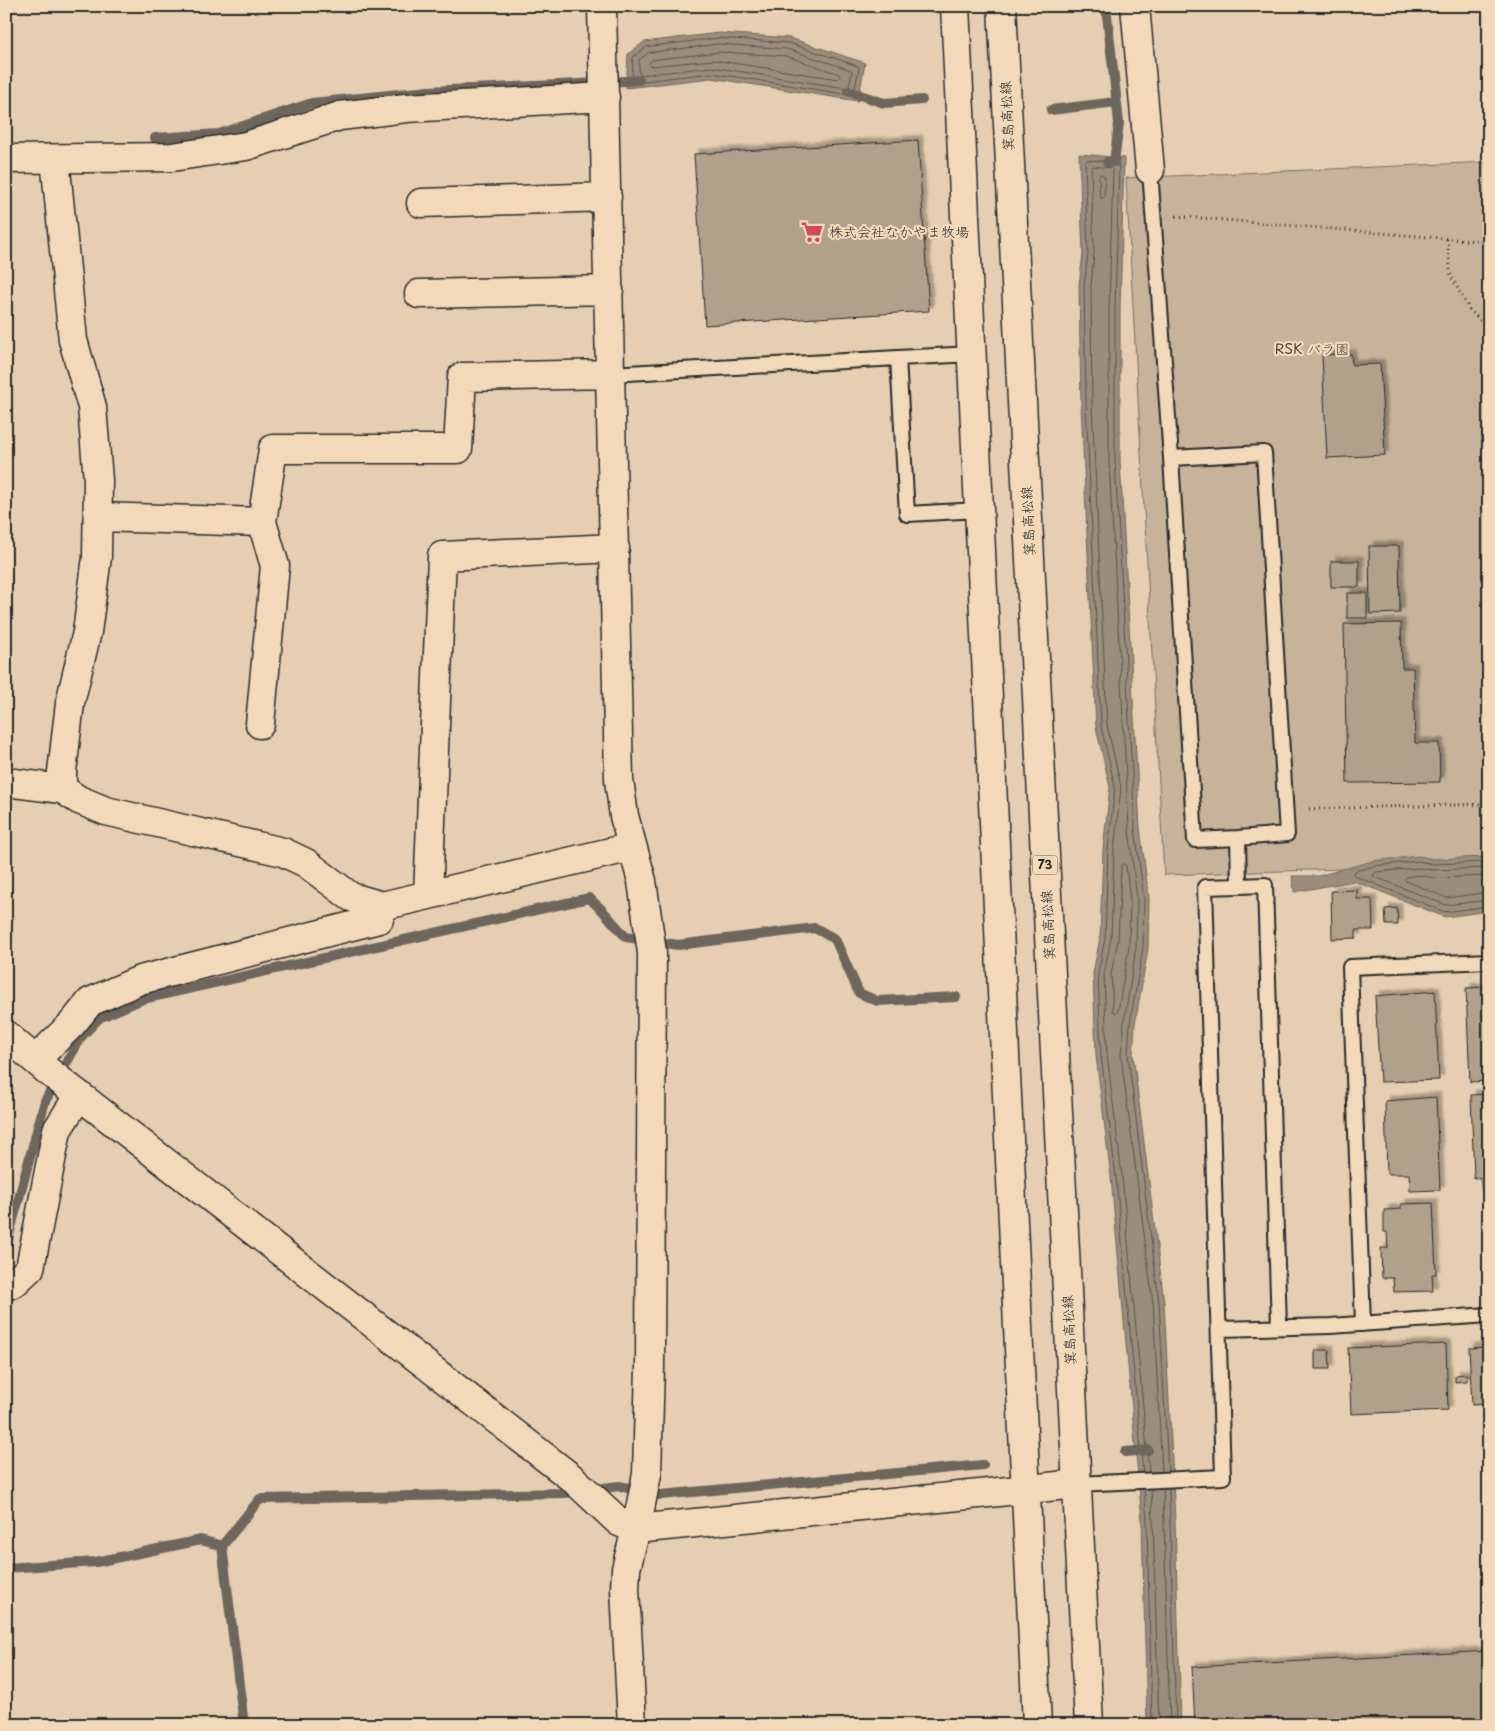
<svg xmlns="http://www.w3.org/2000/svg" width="1495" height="1731" font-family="'Playpen Sans','Klee One',sans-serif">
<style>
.green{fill:#c6b39a;stroke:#786f62}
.water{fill:#9b8d7b;stroke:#6e665b}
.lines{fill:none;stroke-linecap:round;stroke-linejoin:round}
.shore{stroke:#58524b;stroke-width:1}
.stream{stroke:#6e665b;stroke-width:10}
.building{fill:#b0a08c;stroke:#2b2b2b;filter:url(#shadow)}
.lane-casing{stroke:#2b2b2b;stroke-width:18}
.street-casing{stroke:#2b2b2b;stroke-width:31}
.secondary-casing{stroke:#2b2b2b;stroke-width:31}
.primary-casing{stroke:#2b2b2b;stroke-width:31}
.path{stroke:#2b2b2b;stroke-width:3;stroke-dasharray:1 4;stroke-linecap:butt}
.lane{stroke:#f1d9b9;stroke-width:14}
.street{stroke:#f1d9b9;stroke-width:28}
.secondary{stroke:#f1d9b9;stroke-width:28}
.primary{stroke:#f1d9b9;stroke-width:28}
.labels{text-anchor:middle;stroke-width:4.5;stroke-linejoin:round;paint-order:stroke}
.shield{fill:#f1d9b9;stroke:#665f56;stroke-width:1}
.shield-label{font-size:12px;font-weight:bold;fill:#2b2b2b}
.street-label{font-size:14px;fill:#2b2b2b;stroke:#f1d9b9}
.poi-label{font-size:14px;fill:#2b2b2b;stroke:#f1d9b9;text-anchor:start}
.park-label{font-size:14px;fill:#4a4641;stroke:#f1d9b9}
</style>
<defs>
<filter id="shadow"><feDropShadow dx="4.5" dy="-4.5" stdDeviation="1" flood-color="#0004"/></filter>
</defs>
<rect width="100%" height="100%" fill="#e5ceb1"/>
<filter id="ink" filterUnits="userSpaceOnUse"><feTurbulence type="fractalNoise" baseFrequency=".02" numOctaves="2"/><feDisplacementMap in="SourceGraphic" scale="10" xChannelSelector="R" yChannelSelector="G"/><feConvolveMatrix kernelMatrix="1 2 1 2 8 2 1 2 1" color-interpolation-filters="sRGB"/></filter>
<g filter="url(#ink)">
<path class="green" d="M1489,162v702l-325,11 -38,-697z"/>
<path class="water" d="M719,33l71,5 75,25 -7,38 -147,-23 -85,10 2,-34 16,-12z
M1079,154l45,4 -4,150v153l20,367 9,71 -1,50 -13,75 -2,31 31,247 11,218 6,205h-34l-5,-205 -31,-343 -15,-121 -3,-83 7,-35 3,-89 7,-62 -14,-60 -15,-323 -2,-119 4,-31z
M1419,856l14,3 56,-2v54l-44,6 -91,-36 -60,11 -2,-16h26l55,-15z"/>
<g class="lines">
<path class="shore" d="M719,38l70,5 69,23 1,2 -5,25 -3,2 -140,-22 -76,9 -3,-2 1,-23 13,-10z
M719,44l68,5 64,21 1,2 -3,14 -3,2 -135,-21 -70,8 -2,-2v-13l9,-7z
M720,52l66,4 53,18 1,3 -2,2 -125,-19 -62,6 -3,-2 4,-4z
M1101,174l4,3 -1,20 -2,2 -2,-2 -1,-20z
M1489,862l-56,2 -14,-3 -44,5 -20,5 -2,3 2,2 90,36 44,-6
M1124,864l2,2 4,34 -1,47 -11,64 -3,2 -2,-2 -2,-37 7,-34 3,-74z
M1489,868l-56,2 -14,-2 -43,4 -3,3 2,2 71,28 43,-5
M1489,876l-55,2 -16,-3 -12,2 -2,2 2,2 41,17 42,-6
M1149,1472l-27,-296 -15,-121 -3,-81 7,-35 3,-89 7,-63 -14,-62 -15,-322 -1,-117 3,-33 -3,-84 2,-3 18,2 2,2 -4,138v154l20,367 8,71 -1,48 -12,74 -3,34 32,247 9,169
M1143,1473l-27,-296 -15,-122 -3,-82 7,-34 3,-90 7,-62 -14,-61 -15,-323 -2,-117 4,-32 -3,-92 2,-2 30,2 2,2 -4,144v153l20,367 9,72 -1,48 -13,75 -2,32 31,247 9,169
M1163,1488l7,237
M1169,1488l7,237
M1144,1489l3,31 5,205
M1151,1489l2,30 6,206"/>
<path class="stream" d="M1106,6l13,117 -5,39h-7
M848,91l36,12 38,-3
M1051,110l65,-8
M155,138l64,-4 93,-31 116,-12 152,-7 59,-4
M6,1246l39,-145 36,-64 18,-19 44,-19 446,-101 13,12 24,27 52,8 137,-17 20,11 24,54 18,8 79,-4
M1125,1452l23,-2
M6,1568l90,-6 105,-22 21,6
M244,1725l-22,-179 38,-47 305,-6 54,-7 42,9 322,-30"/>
</g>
<path class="building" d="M918,140l11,171 -224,14 -11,-171z
M1351,354l1,11 28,-1 5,91 -58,3 -5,-103z
M1369,546h30l1,67 -30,1z
M1331,561h28v26h-28z
M1347,593h20v25h-20z
M1401,623l1,45h11l2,75h24l1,39 -93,1 -3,-159z
M1357,890v9h15l1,31h-17v8l-24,1 -1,-48z
M1397,908l1,17h-12l-1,-16z
M1489,987v94l-19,1 -4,-94z
M1435,991l4,89 -59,2 -5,-86z
M1489,1094v83l-15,1 -3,-83z
M1436,1097l4,93 -30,1 -1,-17h-22l-2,-73z
M1489,1177v18h-7l-2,-17z
M1487,1196h2v40z
M1433,1203l3,71h-4l1,17 -39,1 -1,-14h-11l-1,-30h7l-1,-16h-3v-22l17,-1v-5z
M1446,1344l2,66 -97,4 -3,-66z
M1489,1347v57l-17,1 -3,-57z
M1315,1350h14l1,19h-15z
M1467,1374v7l-12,1v-7z
M1489,1651v74h-294l-3,-58z"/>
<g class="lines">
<g class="lane-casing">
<path id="lane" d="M972,354l-74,4 9,156 72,-4
M610,374l288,-16
M1171,458l93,-5 23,381 -49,4
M1239,886l26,-1 14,442
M1363,1324l-13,-357 139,-6
M1219,1329l111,-3 159,-11
M1077,1484l146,-7 -18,-590 34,-1 -1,-48 -43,2 -24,-382 -21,-288"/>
</g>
<g class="street-casing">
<path id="street" d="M602,6l17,774 5,36 18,65 10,72 -2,414 -3,107 -11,55 -10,40 -1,20 7,136
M1135,6l15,164
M6,159l166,-2 74,-11 94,-30 66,-8 199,-11
M55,159l18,181 19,67 6,73 -1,77 -10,75 -17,71 -8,69v17l17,11 27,11 177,41 23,11 45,34 31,9 250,-59
M421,203l186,-6
M419,294l190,-4
M98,517l164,5 11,-73h185l4,-72 148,-3
M260,724l15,-158 -13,-44
M6,782l56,7
M428,895l14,-339 173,-8
M6,1035l42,36 525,408 46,43 17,7
M35,1060l37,-36 18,-22 50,-22 239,-61 3,-13
M6,1286l9,-4 15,-14 27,-138 22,-35"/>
</g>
<g class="secondary-casing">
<path id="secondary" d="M636,1529l441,-45"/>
</g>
<g class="primary-casing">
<path id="primary" d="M955,6l82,1719
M1002,6l87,1719"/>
</g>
<path class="path" d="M1176,216l313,26
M1447,239l4,37 18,33 20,21
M1309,809l180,-5"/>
<use href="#lane" class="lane"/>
<use href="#street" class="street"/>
<use href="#secondary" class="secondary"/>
<use href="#primary" class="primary"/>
</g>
</g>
<defs>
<g id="supermarket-bare" transform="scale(1.725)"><path d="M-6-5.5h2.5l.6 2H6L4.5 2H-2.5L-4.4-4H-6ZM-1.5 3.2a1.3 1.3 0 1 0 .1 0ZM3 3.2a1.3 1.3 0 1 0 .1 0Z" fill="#d1495b" stroke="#f1d9b9" stroke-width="2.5" paint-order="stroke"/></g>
</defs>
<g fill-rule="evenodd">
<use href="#supermarket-bare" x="812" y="232"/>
</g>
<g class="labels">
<rect class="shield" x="1032.5" y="855.5" width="25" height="19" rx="4"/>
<g class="shield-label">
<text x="1045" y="869">73</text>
</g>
<g class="street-label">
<text transform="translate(1007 116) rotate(-93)" y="5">箕島高松線</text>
<text transform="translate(1028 521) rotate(-93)" y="5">箕島高松線</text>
<text transform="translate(1048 925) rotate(-93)" y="5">箕島高松線</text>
<text transform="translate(1069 1330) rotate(-93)" y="5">箕島高松線</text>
</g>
<g class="poi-label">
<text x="829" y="237">株式会社なかやま牧場</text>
</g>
<g class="park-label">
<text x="1312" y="354">RSK バラ園</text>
</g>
</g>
<rect width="1495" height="1731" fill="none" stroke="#f1d9b9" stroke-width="25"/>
<rect x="12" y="12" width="1470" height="1706" fill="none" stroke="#2b2b2b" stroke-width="2" filter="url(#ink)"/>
</svg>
